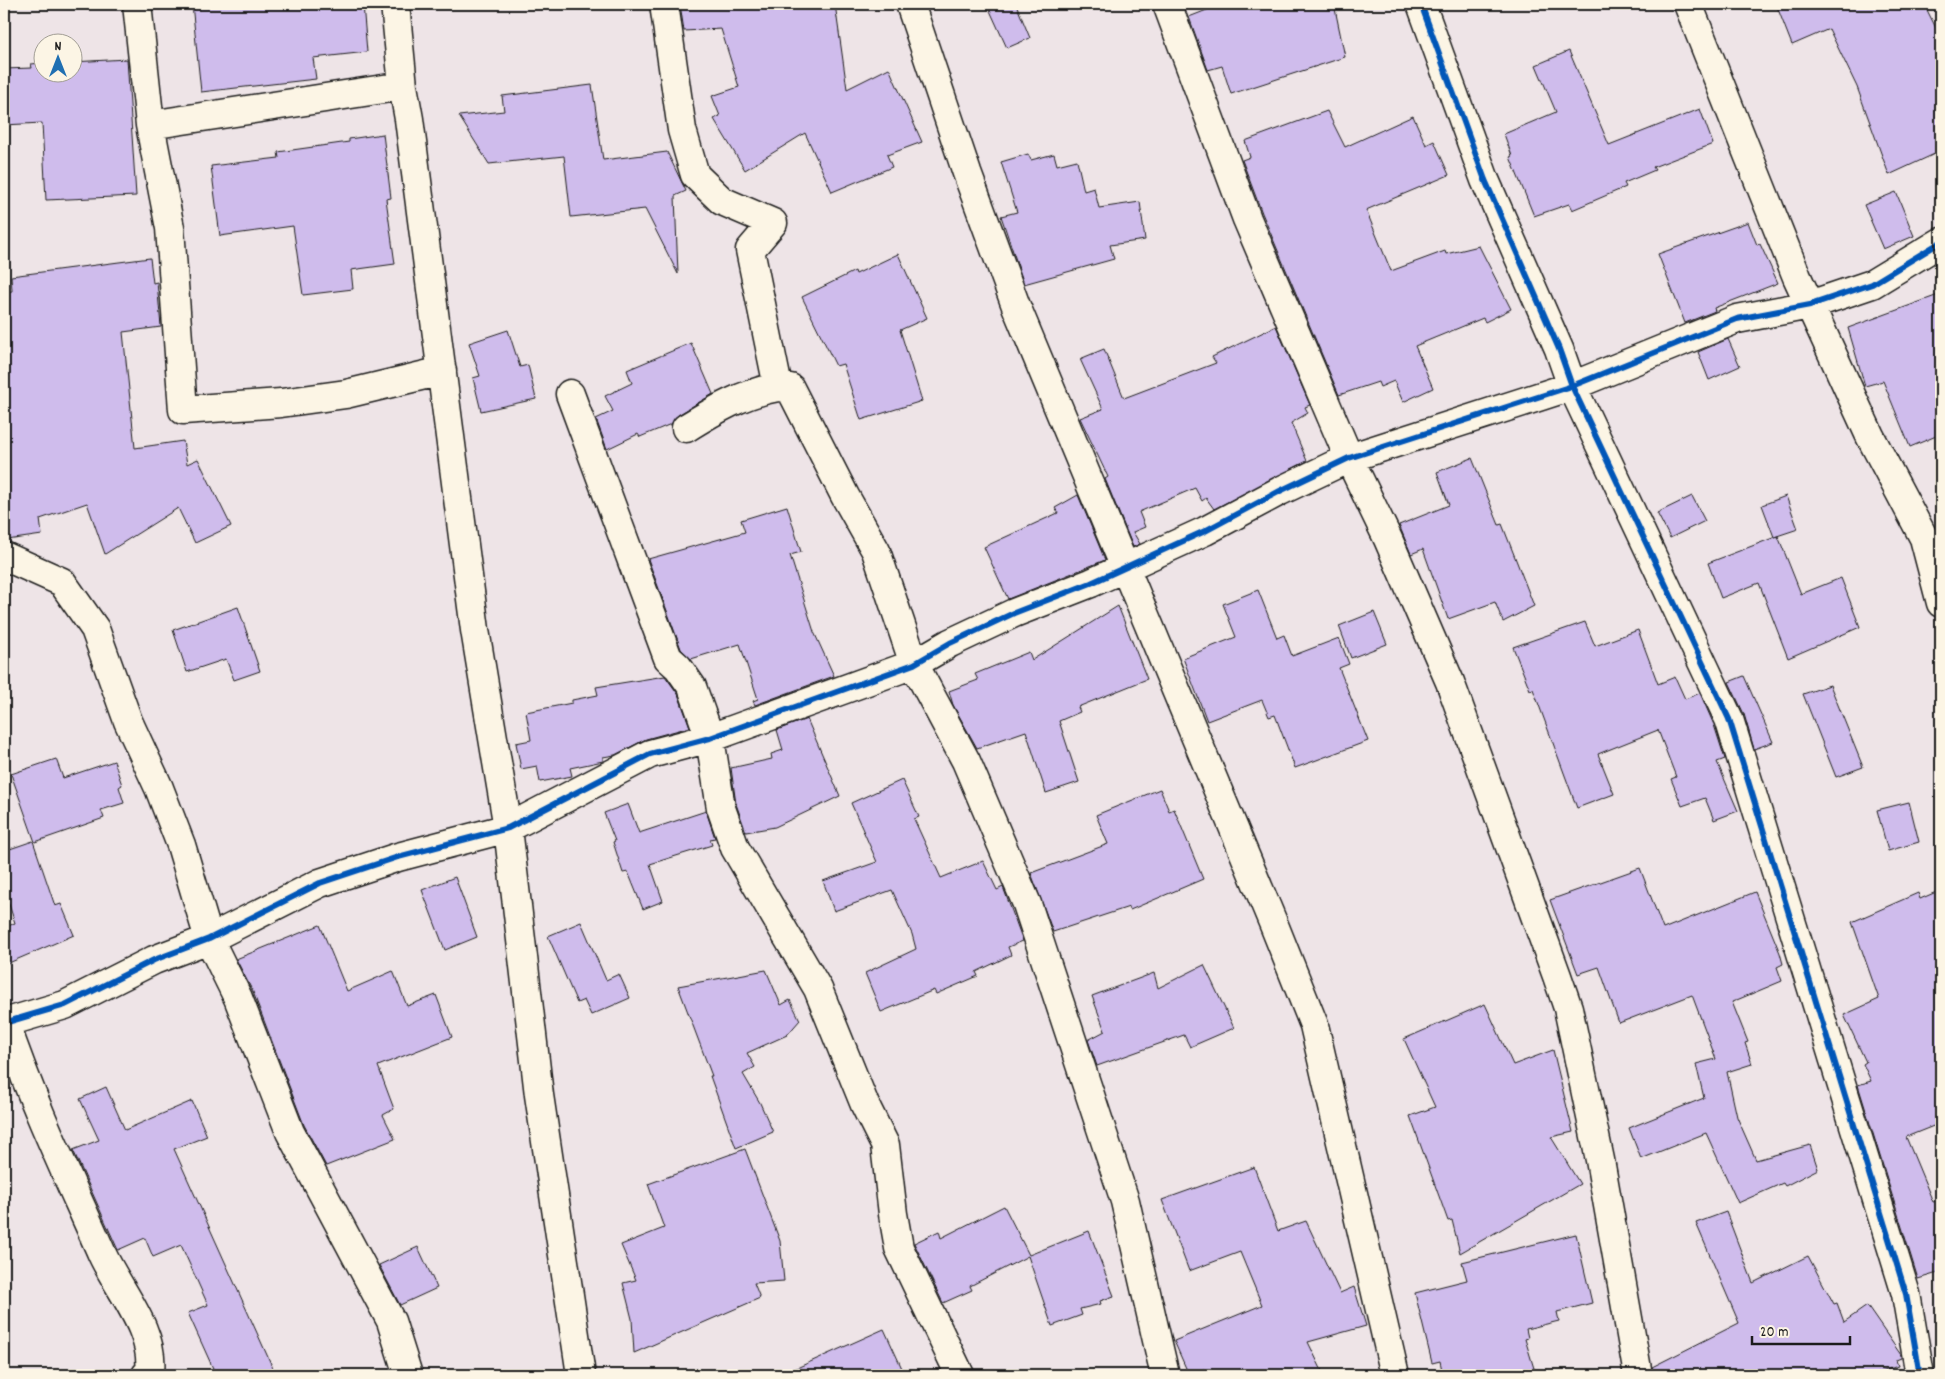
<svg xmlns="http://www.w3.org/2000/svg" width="1945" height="1379" font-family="Dekko,sans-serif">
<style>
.building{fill:#cfbcec;stroke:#1c1c1c}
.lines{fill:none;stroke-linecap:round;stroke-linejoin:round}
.minor-casing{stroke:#1c1c1c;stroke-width:31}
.minor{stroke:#fcf5e5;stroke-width:28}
.cycleway-casing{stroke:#fcf5e5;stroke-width:9}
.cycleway{stroke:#0057b8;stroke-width:6}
</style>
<rect width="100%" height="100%" fill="#eee4e7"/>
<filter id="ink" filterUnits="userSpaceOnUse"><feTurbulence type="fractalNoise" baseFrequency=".02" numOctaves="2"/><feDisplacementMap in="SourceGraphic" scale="10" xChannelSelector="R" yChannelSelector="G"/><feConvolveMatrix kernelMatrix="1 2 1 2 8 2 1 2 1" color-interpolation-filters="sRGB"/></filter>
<g filter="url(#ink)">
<path class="building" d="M192,4h171l4,48 -54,6 3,21 -115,13z
M680,4h155l12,85 42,-21 33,74 -35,13 5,12 -60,25 -27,-59 -60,37 -31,-51 6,-3 -8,-20 27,-9 -18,-58 -37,2z
M987,4h29l14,34 -23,10z
M1222,4h112l11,53 -114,37 -9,-28 -14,4 -19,-53z
M1776,4h148l17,34v113l-52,24 -32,-88 -28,-58 -37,16z
M1569,51l40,94 91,-36 13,35 -60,23 2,3 -31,13 2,4 -54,23 -3,-6 -35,12 -24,-59 2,-1 -8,-22 52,-22 -20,-47z
M127,59l9,137 -90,4 -4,-77 -38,2v-56l28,-1 -1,-4 11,-1v9h30v-10z
M592,85l11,75 64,-8 19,39 -11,5 3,78 -33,-65 -74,8 -7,-61 -75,8 -30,-48 45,-5 -2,-15z
M1327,111l18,36 68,-31 13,29 8,-4 15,34 -83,35 25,61 54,-20 1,3 33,-8 32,63 -26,13 -2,-4 -68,28 18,42 -30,14 -9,-21 -14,6 -2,-5 -39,13 -77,-182 -20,-53 8,-3 -5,-16z
M383,134l8,64 -5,1 9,65 -44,6 2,19 -50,6 -10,-69 -73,10 -9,-70 68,-8 -1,-6 71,-10v-3z
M1028,154l3,6 23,-6 3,11 20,-5 7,31 10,-3 5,20 41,-6 5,38 -35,5 4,14 -90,25 -23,-68 16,-4 -16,-50z
M1896,192l18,44 -31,13 -19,-44z
M1748,222l9,23 3,-1 18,39 -64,25 1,3 -30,12 -27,-69z
M898,254l29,64 -27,12 22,71 -61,19 -18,-56 -7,2 -34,-69 53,-26 1,3z
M150,258l3,25 4,-1 4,45 -38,5 12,116 48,-7 4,23 11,-5 33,67 -36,17 -17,-35 -73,46 -18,-51 -47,16 2,16 -35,5 -3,-23v-225l8,-1 -1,-15z
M1941,294v140l-31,13 -27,-66 -18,5 -17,-58z
M1276,326l34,79 -5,2 3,6 -17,10 16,38 -93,48 -8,-11 -4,3 -7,-13 -56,24 6,15 -12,5 7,12 -7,3 -28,-68 3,-2 -28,-59 23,-9 -23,-50 24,-10 20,49 92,-35 -4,-6z
M508,330l12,37 8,-2 8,34 -55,12 -8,-33 7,-2 -11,-33z
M1728,339l12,27 -31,14 -11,-28z
M691,343l22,51 -35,21 -7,9 -31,13 -2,-3 -31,15 -11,-30 17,-8 -8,-15 27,-13 -5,-13z
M1472,458l27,67 3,-1 32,82 -31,16 -8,-20 -47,17 -25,-70 -12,5 -12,-29 50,-20 -12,-33z
M1078,495l27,65 -97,39 -24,-52 74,-34 -3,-5z
M1692,496l13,25 -35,17 -13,-25z
M1786,496l12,33 -24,8 -12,-32z
M787,506l14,46 -11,3 24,77 20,44 -79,29 -2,-4 5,-2 -18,-55 -49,15 -10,-10 -33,-90 97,-27 -4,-12z
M1778,536l23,58 40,-16 19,49 -72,31 -29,-75 -38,15 -13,-35z
M1258,590l19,48 7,-3 8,21 47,-18 10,26 -10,4 29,73 -73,27 -20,-53 -6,2 -7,-17 -55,21 -24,-63 53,-21 -13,-33z
M1118,606l29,73 -69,28 2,5 -21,9 20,61 -33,11 -20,-62 -49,17 -24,-43 -4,-14 29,-11 -3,-6 54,-22 3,8z
M238,607l22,64 -26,9 -8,-21 -39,13 -14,-42z
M1374,612l13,32 -36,14 -12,-32z
M1585,622l10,24 43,-16 20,54 17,-7 10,22 15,-6 14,32 11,34 -8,3 21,49 -24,9 -9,-22 -23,8 -11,-27 5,-2 -18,-47 -60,24 16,40 -37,14 -44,-119 -3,1 -17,-43z
M665,676l13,18 12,33 -44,12 -31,16 -12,2v4l-33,7 2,8 -32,6 -3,-16 -16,3 -5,-26 15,-3 -5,-28 46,-9v-3l26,-5 -2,-8z
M1744,676l29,66 -19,7 -10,-35 -15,-32z
M1830,685l33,82 -27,10 -33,-83z
M807,719l33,77 -65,31 -29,5 -10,-28 -5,-36 41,-9 -1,-5 12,-4 -6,-20z
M56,759l7,19 51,-17 8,24 -3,2 5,16 -23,7 3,8 -69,24 -24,-68z
M902,780l17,37 -5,2 27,59 42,-17 14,29 6,-3 20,54 -15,6 3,8 -35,17 2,4 -42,18 -2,-4 -53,22 -16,-39 51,-24 -4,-15 -20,-44 -58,21 -11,-30 54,-19 -26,-59z
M1160,789l9,22 5,-2 29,70 -73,31 -1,-3 -76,25 -22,-59 77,-29 -12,-29z
M1909,802l10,40 -31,9 -11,-41z
M628,804l11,29 67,-22 9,27 -5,1 2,6 -62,19 13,37 -20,8 -15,-37 -5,1 -10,-31 2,-1 -11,-28z
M33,841l22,65 6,-2 13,31 -70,30v-37l11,-5 -11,-34v-38z
M1640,868l23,61 92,-37 25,61 3,11 -6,3 5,14 -50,21 16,40 -3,1 7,21 -25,8 10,45 19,43 54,-15 8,24 -33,17 -2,-3 -45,20 -32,-70 -65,26 -12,-31 75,-30 -8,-34 20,-5 -24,-64 -73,28 -20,-56 -21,7 -28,-74z
M455,877l22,60 -32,13 -23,-60z
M1941,890v233l-35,14 27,65 8,-2v72l-23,7 -60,-194 13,-4 -8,-17 3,-2 -22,-47 35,-16 -27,-77 66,-29 2,6z
M581,922l25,58 13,-6 11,24 -39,17 -7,-15 -7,3 -29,-67z
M320,925l27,66 46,-20 14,35 29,-11 16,42 -74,29 16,43 -11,6 12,24 -69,27 -22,-41 -51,-133 -17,-33z
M1204,965l30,63 -44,19 -6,-12 -87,31 -9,-26 17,-9 -13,-35 62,-23 4,15z
M766,970l15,35 9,-5 10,20 -13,15 -40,18 8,14 -12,7 17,29 13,29 -37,16 -26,-72h2l-34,-90z
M1485,1004l28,61 40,-15 20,82 -22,5 29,47 -120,69 -8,-33 -4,1 -38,-105 25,-9 -31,-68z
M106,1087l19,43 67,-29 15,35 -33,13 102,226h-60l-28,-62 20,-8 -27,-60 -28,12 -8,-19 -27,12 -45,-100 26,-10 -19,-41z
M745,1149l35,92 4,40 -30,2 6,15 -126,55 -2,-34 -9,-36 13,-3 -15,-35 43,-17 -16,-44z
M1254,1167l24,64 28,-10 34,72 14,-6 12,39 -58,16 16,33h-114l-6,-6 -15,6 -15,-34 88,-36 -22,-53 -51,19 -27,-71z
M1004,1206l25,49 60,-24 25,65 -14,5 1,3 -21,5 2,6 -30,11 -24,-70 -58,30 2,4 -29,13 -29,-60 25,-12 2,7z
M1726,1212l27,71 55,-27 26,48 3,-1 7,19 23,-16 34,49v3l-5,2 2,6 -26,9h-219l-1,-8 87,-44 -43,-100z
M1576,1234l16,69 -35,9 2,9 -33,8 2,9 -3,1 11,36h-93l-3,-14 -8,2 -17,-70 52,-13 -5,-18z
M418,1247l19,41 -37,17 -21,-40z
M884,1329l21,46h-124z"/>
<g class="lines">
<g class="minor-casing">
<path id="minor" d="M137,4l13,121 20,103 13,182 98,-7 65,-9 96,-23
M395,4l8,82 6,33 66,511 33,198 31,267 42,280
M664,4l18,126 13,45 27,26 51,22 -23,27 28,137c-35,6 -63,23 -92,41
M910,4l57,169 49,133 258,619 40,100 81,350
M1167,4l80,215 102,239 39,81 62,143 107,294 11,32 32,152 38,215
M1421,4l64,176 74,169 13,37 157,333 177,575 14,81
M1688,4l109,273 73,159 54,102 17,65
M150,125l253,-39
M778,387l12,1 55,108 31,55 38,113 52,97 61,143 98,297 40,174
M570,394l98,264 10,9 14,20 18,51 11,70 14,40 83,141 47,116 20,40 8,69 6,34 61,127
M4,556l58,26 33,47 33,92 31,67 22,57 28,94 29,59 52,134 101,189 17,54
M5,1022c27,80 63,155 97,232 17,37 53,76 48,118l-4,3
M4,1023l61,-18 89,-45 55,-21 111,-56 78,-26 110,-29 142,-74 60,-16 204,-74 36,-21 64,-30 77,-30 114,-52 75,-40 69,-33 223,-72 165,-67 73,-14 62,-21 69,-42"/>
</g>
<use href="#minor" class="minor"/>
<g class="cycleway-casing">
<path id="cycleway" d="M1421,4l64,176 74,169 13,37 157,333 177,575 14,81
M4,1023l61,-18 89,-45 55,-21 111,-56 78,-26 110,-29 142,-74 60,-16 204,-74 36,-21 64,-30 77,-30 114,-52 75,-40 69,-33 223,-72 165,-67 73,-14 62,-21 69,-42"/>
</g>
<use href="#cycleway" class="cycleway"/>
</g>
</g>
<rect width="1945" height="1379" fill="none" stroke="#fcf5e5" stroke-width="20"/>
<rect x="10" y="10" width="1925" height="1359" fill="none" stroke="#1c1c1c" stroke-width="2" filter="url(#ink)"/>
<g transform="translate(58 58)"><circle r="24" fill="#fcf5e5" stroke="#a29e95"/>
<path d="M0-4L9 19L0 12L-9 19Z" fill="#1f6fb2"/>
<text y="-8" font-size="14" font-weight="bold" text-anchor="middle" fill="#1c1c1c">N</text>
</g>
<path d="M1752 1336v8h98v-8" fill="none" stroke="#1c1c1c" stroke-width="2.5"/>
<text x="1760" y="1336" font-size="15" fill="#1c1c1c" stroke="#fcf5e5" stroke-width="4" paint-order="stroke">20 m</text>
</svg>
